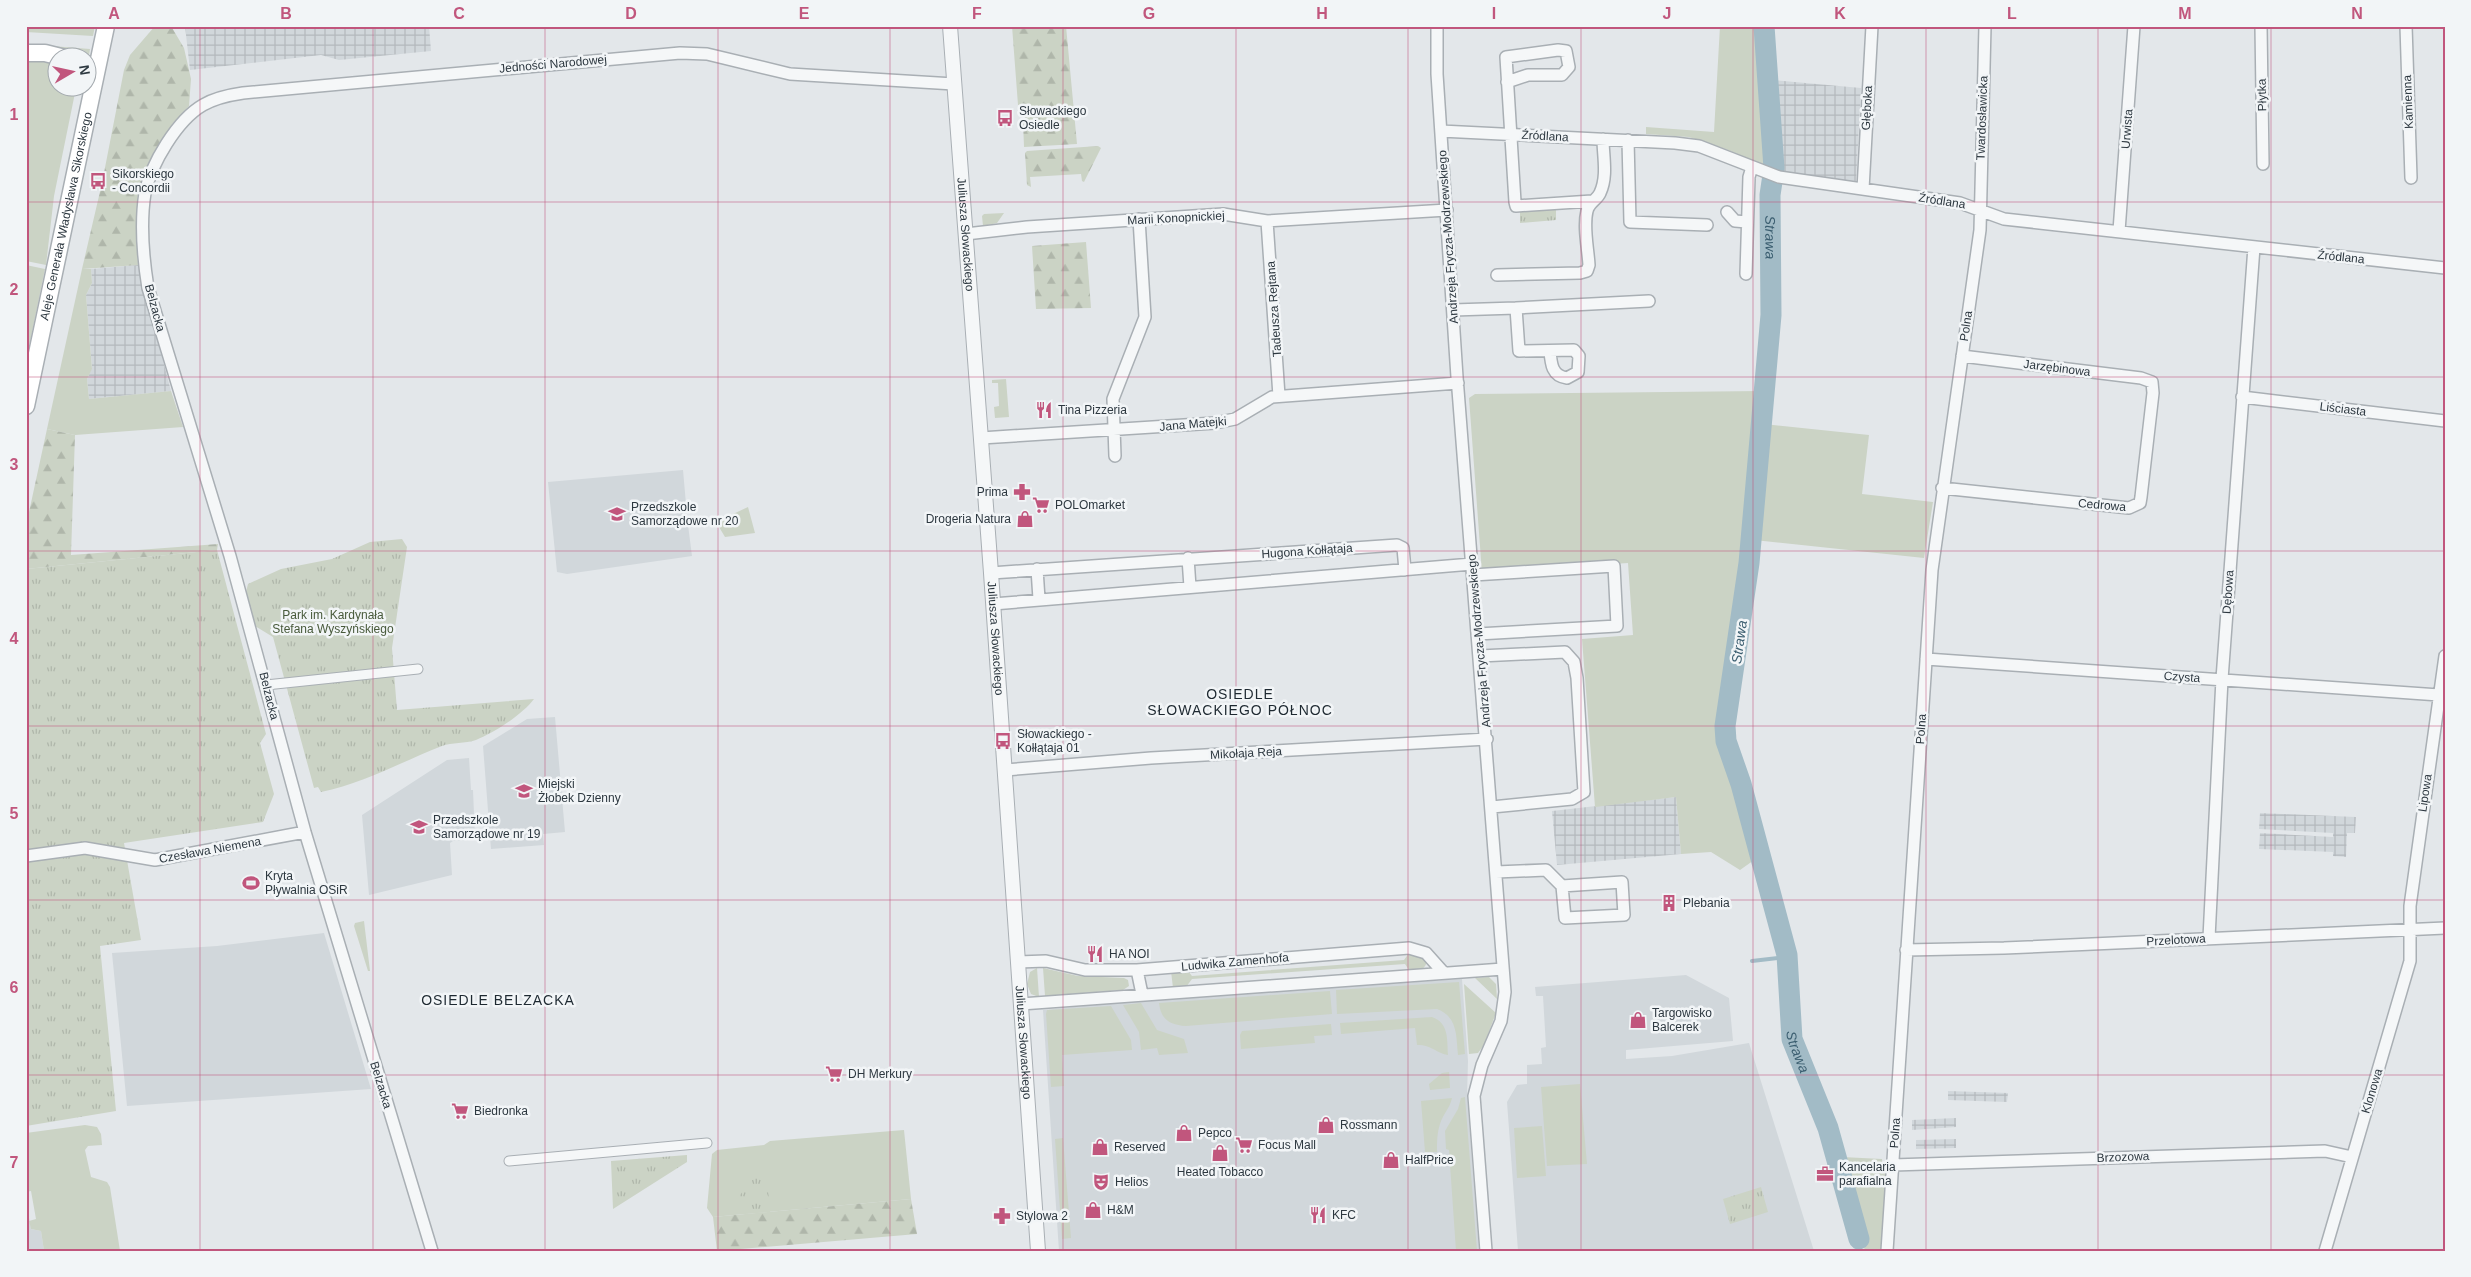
<svg xmlns="http://www.w3.org/2000/svg" width="2471" height="1277" font-family="Helvetica,sans-serif">
<style>
.built{fill:#d1d7db}
.industrial{fill:url(#industrial-grid)}
.green{fill:#cbd3c5}
.forest{fill:url(#forest-firs)}
.park{fill:url(#park-tufts)}
.lines{fill:none;stroke-linecap:round;stroke-linejoin:round}
.stream{stroke:#a2bbc6;stroke-width:4}
.river{stroke:#a2bbc6;stroke-width:21}
.pedestrian-casing{stroke:#a9afb4;stroke-width:11}
.minor-casing{stroke:#a9afb4;stroke-width:14}
.tertiary-casing{stroke:#a9afb4;stroke-width:16}
.secondary-casing{stroke:#a9afb4;stroke-width:19}
.pedestrian{stroke:#f5f7f8;stroke-width:9}
.minor{stroke:#f5f7f8;stroke-width:11}
.tertiary{stroke:#f5f7f8;stroke-width:14}
.secondary{stroke:#fff;stroke-width:16}
.grid{fill:none;stroke:#c1567d;stroke-width:1;stroke-opacity:0.55}
.labels{text-anchor:middle;stroke-width:5;stroke-linejoin:round;paint-order:stroke}
.street-label{font-size:12px;fill:#2d3840;stroke:#f2f5f7}
.poi-label{font-size:12px;fill:#2d3840;stroke:#f2f5f7;text-anchor:start}
.park-label{font-size:12px;fill:#485a3b;stroke:#f2f5f7}
.water-label{font-size:14px;font-style:italic;fill:#3b5e70;stroke:#f2f5f7}
.neighbourhood-label{font-size:14px;letter-spacing:1px;fill:#1e2931;stroke:#f2f5f7}
.neatline{fill:none;stroke:#c1567d;stroke-width:2}
.grid-label{font-size:16px;text-anchor:middle;font-weight:bold;fill:#c1567d}
</style>
<defs>
<pattern id="industrial-grid" width="8" height="8" patternUnits="userSpaceOnUse" patternTransform="scale(1.25)"><rect width="8" height="8" fill="#d1d7db"/><path d="M0 4h8M4 0v8" fill="none" stroke="#b4b9bd"/></pattern>
<pattern id="forest-firs" width="22" height="20" patternUnits="userSpaceOnUse" patternTransform="scale(1.25)"><rect width="22" height="20" fill="#cbd3c5"/><path d="M5 1l3.5 6h-7zM16 11l3.5 6h-7z" fill="#afb6aa"/></pattern>
<pattern id="park-tufts" width="24" height="20" patternUnits="userSpaceOnUse" patternTransform="scale(1.25)"><rect width="24" height="20" fill="#cbd3c5"/><path d="M3 7l-1-3M5 7V3M7 7l1-3M15 17l-1-3M17 17v-4M19 17l1-3" fill="none" stroke="#afb6aa"/></pattern>
</defs>
<rect width="100%" height="100%" fill="#e3e7ea"/>
<path class="built" d="M683,470l3,34 -4,1 2,20h4l4,31 -125,18 -10,-2 -9,-90z
M555,717l10,115 -22,2 1,11 -53,4 -8,-103 44,-27z
M469,758l2,32h2l2,49 -22,2 -3,2 2,32 -83,20 -7,-80 85,-55z
M324,933l47,156 -244,17 -15,-153 105,-7z
M1686,975l43,23 4,43 -107,9v9l46,-3 77,-13 65,208h-296l-11,-149 10,-17 10,-1v-19l15,-1 -1,-16 5,-1 -3,-51h-7l-1,-9z
M1462,979l6,82 -1,35 12,155h-420l-16,-241 104,-10z
M26,1201l5,28 10,2 3,20h-18z"/>
<path class="industrial" d="M185,26h244l2,25 -92,9 -18,-5 -131,15z
M1772,80l89,8 -5,94 -80,-11z
M138,265l33,126 -82,8 -2,-20 5,-11 -6,-73 6,-12 -1,-14z
M1676,797l5,57 -124,11 -5,-54z
M2260,813l96,4 -1,16h-8l-1,24 -13,-1v-4l-74,-3 1,-16 73,4v-4l-74,-4z
M1948,1091l60,2 -1,9 -59,-2z
M1956,1118v9l-44,3v-10z
M1956,1139v9l-40,1v-9z"/>
<path class="green" d="M26,26h69l-2,10 -67,-4z
M1720,26h38l8,141 -38,-17 -39,-13 -43,-3v-7l68,5z
M26,44l64,5 -2,12v-3l-15,-1 -47,-9z
M26,58l31,2 1,28h18l-22,108 -8,69 -20,-4z
M1004,213l-7,10 -14,3 -1,-10 2,-2z
M26,265l19,4 -19,92z
M82,269h9l1,14 -6,12 6,74 -5,10 2,20 82,-8 12,36 -108,8 -28,-6z
M1006,379l3,38 -14,1 -1,-11 5,-1 -1,-23h-6v-3z
M1762,391l-40,325 1,24 34,118 -17,12 -29,-18 -30,2 -5,-57 -81,10 -13,-168 51,-4 -5,-72 -146,10 -13,-175 6,-4z
M1764,424l105,11 -7,59 71,8 -9,56 -170,-18z
M748,507l7,26 -30,4 -9,-15z
M364,921l6,50h-2l-14,-45 1,-3z
M1415,952l12,8c-1,10 -9,12 -18,10l-4,-6 -213,15 -6,8 -13,1 -2,-17h17l4,5 212,-16 5,-7z
M1037,968l2,29 -8,-3 -4,-10 3,-12z
M1043,968l35,8 46,2 4,2 1,6 -6,4 -78,6z
M1489,977l7,7 1,15 -22,-21z
M1459,982l6,72 -7,1c-2,-19 0,-38 -21,-46l-100,5 -1,-24z
M1464,984l32,29 -12,32 -6,8 -9,1z
M1330,991l2,23 -146,12c-16,-1 -25,-6 -27,-23z
M1141,1003l16,27 27,9 4,14 -29,2 -2,-7 -16,2 -2,-18 -16,-27z
M1111,1006l20,34 1,10 -70,5 2,31 -13,1 -5,-73 1,-4z
M1432,1017c17,6 15,22 16,38 -13,-2 -15,-10 -31,-10l-2,-17 -74,6 -1,-11z
M1331,1024l1,11 -18,1 1,7 -74,6 -1,-14 2,-4z
M1449,1072l1,16 -20,2 -1,-6 13,-11z
M1580,1084l7,80 -40,2 -6,-79z
M1465,1097l12,154h-21l-7,-101 -3,-1 -1,-18 13,-22 3,-11z
M1452,1098c-2,10 -9,16 -12,26 -3,9 -3,18 -3,28h-12l-4,-51z
M85,1125l12,2 4,7 1,11 -14,1 -3,4 6,27 16,5 3,5 10,64h-76l-3,-20 -10,-2 -2,-8 7,-2 -5,-28 -5,1v-59z
M1542,1126l4,50 -29,2 -3,-50z
M904,1130l7,69 -198,18 -6,-9 5,-54 5,-4 47,-5 6,-4z
M1063,1138l8,100 -9,1 -7,-100z
M1842,1157l40,2 1,10 4,1 -5,81h-17z"/>
<path class="forest" d="M155,26h16l13,22 7,31 -2,27 -16,17 -16,26 -19,43 -2,34 2,39 -56,4 20,-86 22,-113 6,-15z
M1012,26h54l11,118 -53,3 -1,-26 2,-1v-7l-3,-1 -1,-7h-3z
M1098,146l3,2 -17,34 -2,-1 -1,-7 -51,3 1,10 -4,-2 -2,-32 2,-2z
M1086,242l5,66 -55,1 -4,-63z
M47,429l28,6 -4,120 147,-11 -1,6 -191,19v-43z
M911,1199l6,35 -200,17 -4,-34z"/>
<path class="park" d="M1556,208v12l-36,3v-12z
M402,539l5,8 -15,101 5,62 137,-11c-11,15 -40,34 -58,41 -11,4 -24,2 -34,6 -41,16 -78,37 -121,46l-3,-5 -4,1 -41,-151 -18,-11 -9,-34 2,-8 33,-15 51,-10 38,-17z
M217,550l49,184 -6,9 14,51 -11,28 -139,21 17,97 -41,6 16,165 -90,15v-557z
M687,1155v7l-74,47 -2,-48z
M754,1178h13l3,34 -28,2 -2,-19z
M1761,1187l7,25 -38,12 -7,-25z"/>
<g class="lines">
<path class="stream" d="M1752,961l35,-4"/>
<path class="river" id="s1" d="M1764,26l10,142 -4,27 1,120 -22,248 -24,163 1,15 15,43 46,171 5,84 36,89 31,111"/>
<g class="pedestrian-casing">
<path id="pedestrian" d="M266,685l152,-16
M509,1161l198,-18"/>
</g>
<g class="minor-casing">
<path id="minor" d="M1437,26v48l20,303 48,615 -4,29 -19,44 -8,31 12,155
M2261,26l2,138
M2406,26l5,152
M1507,82l21,-7h34l7,-8 -3,-16 -8,-1 -52,7 9,145 1,4 76,-5
M1441,131l234,12 24,3 80,31 181,26 44,16 441,49
M1628,140l2,82 77,3
M1863,189l9,-163
M1727,212l8,9 12,1
M1267,221l12,175
M2119,231l15,-205
M966,234l61,-7 196,-13 44,7 180,-11
M1746,274l3,-97 3,-10
M1497,275l83,-2 7,-2 2,-6c-1,-17 -6,-38 -2,-54 2,-9 10,-11 13,-18 8,-17 3,-37 3,-54
M1516,308l133,-7
M1453,310l63,-2 3,43 55,-1 5,6 -1,16 -11,6c-15,-2 -16,-14 -17,-27
M2242,397l203,24
M981,438l234,-15 20,-4 37,-22 186,-14
M1115,456l-2,-57 32,-82 -6,-98
M1942,488l187,20 11,-5 1,-6 12,-104 -1,-11 -11,-4 -179,-22
M1188,558l2,29
M1037,569l2,30
M991,573l406,-28 6,3 2,22
M1473,575l141,-9 3,60 -139,8
M993,604l479,-40
M1480,656l85,-4 9,10 3,16 7,114 -12,7 -80,8
M1926,659l513,36
M1005,770l146,-12 336,-19
M26,856l59,-8 70,12 150,-28
M1496,872l50,-2 16,16 60,-4 2,33 -59,3 -3,-32
M2209,938l13,-259 32,-432
M1906,950l98,-2 441,-20
M1018,962l28,-1 39,9h52l272,-22 17,5 17,19
M1137,970l5,24
M1021,1004l482,-35
M1893,1165l432,-14 27,6
M432,1251l-127,-419 -75,-276 -82,-268c-5,-31 -8,-64 -3,-95 6,-29 32,-73 58,-88 12,-7 26,-10 40,-12l437,-40 27,1 83,20 164,10
M1887,1251l45,-681 48,-340 5,-204
M2325,1251l85,-290v-55l35,-250"/>
</g>
<g class="tertiary-casing">
<g id="tertiary">
<path id="s2" d="M950,26l41,547 47,678"/>
</g>
</g>
<g class="secondary-casing">
<g id="secondary">
<path d="M26,53h19l20,5"/>
<path id="s3" d="M26,406l80,-380"/>
</g>
</g>
<use href="#pedestrian" class="pedestrian"/>
<use href="#minor" class="minor"/>
<use href="#tertiary" class="tertiary"/>
<use href="#secondary" class="secondary"/>
</g>
<path class="grid" d="M200,26v1225M373,26v1225M545,26v1225M718,26v1225M890,26v1225M1063,26v1225M1236,26v1225M1408,26v1225M1581,26v1225M1753,26v1225M1926,26v1225M2098,26v1225M2271,26v1225M26,202h2419M26,377h2419M26,551h2419M26,726h2419M26,900h2419M26,1075h2419"/>
<defs>
<g id="bus-bare" transform="scale(1.35)"><path d="M-5-6H5V4H4V6H2V4H-2V6H-4V4H-5ZM-3.5-4V0h7V-4ZM-3.5 1.2v1.5H-2V1.2ZM2 1.2v1.5H3.5V1.2Z" fill="#c1567d" stroke="#f2f5f7" stroke-width="2.5" paint-order="stroke"/></g>
<g id="restaurant-bare" transform="scale(1.35)"><path d="M-5-6h1v4h1v-4h1v4h1v-4h1v5L-1.5 .5V6h-2V.5L-5-1ZM5-6V6H3V1.5H1.5Q1.5-4 5-6Z" fill="#c1567d" stroke="#f2f5f7" stroke-width="2.5" paint-order="stroke"/></g>
<g id="pharmacy-bare" transform="scale(1.35)"><path d="M-2-6h4v4h4v4h-4v4h-4v-4h-4v-4h4Z" fill="#c1567d" stroke="#f2f5f7" stroke-width="2.5" paint-order="stroke"/></g>
<g id="supermarket-bare" transform="scale(1.35)"><path d="M-6-5.5h2.5l.6 2H6L4.5 2H-2.5L-4.4-4H-6ZM-1.5 3.2a1.3 1.3 0 1 0 .1 0ZM3 3.2a1.3 1.3 0 1 0 .1 0Z" fill="#c1567d" stroke="#f2f5f7" stroke-width="2.5" paint-order="stroke"/></g>
<g id="school-bare" transform="scale(1.35)"><path d="M0-5L7-2L0 1L-7-2ZM-4 1L0 2.5L4 1V4Q0 6-4 4Z" fill="#c1567d" stroke="#f2f5f7" stroke-width="2.5" paint-order="stroke"/></g>
<g id="shop-bare" transform="scale(1.35)"><path d="M-5-2.5h2.3a2.7 3.5 0 0 1 5.4 0H5L5.5 6h-11ZM-1.5-2.5h3a1.5 2.3 0 0 0-3 0Z" fill="#c1567d" stroke="#f2f5f7" stroke-width="2.5" paint-order="stroke"/></g>
<g id="stadium-bare" transform="scale(1.35)"><path d="M0-5a6.5 5 0 1 0 0 10a6.5 5 0 1 0 0-10ZM-3.5-1.8h7v3.6h-7Z" fill="#c1567d" stroke="#f2f5f7" stroke-width="2.5" paint-order="stroke"/></g>
<g id="building-bare" transform="scale(1.35)"><path d="M-4-6H4V6H1V3H-1V6H-4ZM-2.5-4.3h1.7v1.8h-1.7ZM.8-4.3h1.7v1.8H.8ZM-2.5-1h1.7V.8h-1.7ZM.8-1h1.7V.8H.8Z" fill="#c1567d" stroke="#f2f5f7" stroke-width="2.5" paint-order="stroke"/></g>
<g id="office-bare" transform="scale(1.35)"><path d="M-6-3h4V-5.5h4V-3h4V5H-6ZM-1-4.5V-3h2v-1.5ZM-6 0V1H6V0Z" fill="#c1567d" stroke="#f2f5f7" stroke-width="2.5" paint-order="stroke"/></g>
<g id="theatre-bare" transform="scale(1.35)"><path d="M-5-5.5Q0-4 5-5.5V0Q5 5 0 6Q-5 5-5 0ZM-3.3-2.5H-1v1.5H-3.3ZM1-2.5H3.3v1.5H1ZM-2.8 1Q0 5.5 2.8 1Z" fill="#c1567d" stroke="#f2f5f7" stroke-width="2.5" paint-order="stroke"/></g>
</defs>
<g fill-rule="evenodd">
<use href="#bus-bare" x="1005" y="118"/>
<use href="#bus-bare" x="98" y="181"/>
<use href="#restaurant-bare" x="1044" y="410"/>
<use href="#pharmacy-bare" x="1022" y="492"/>
<use href="#supermarket-bare" x="1041" y="505"/>
<use href="#school-bare" x="617" y="514"/>
<use href="#shop-bare" x="1025" y="519"/>
<use href="#bus-bare" x="1003" y="741"/>
<use href="#school-bare" x="524" y="791"/>
<use href="#school-bare" x="419" y="827"/>
<use href="#stadium-bare" x="251" y="883"/>
<use href="#building-bare" x="1669" y="903"/>
<use href="#restaurant-bare" x="1095" y="954"/>
<use href="#shop-bare" x="1638" y="1020"/>
<use href="#supermarket-bare" x="834" y="1074"/>
<use href="#supermarket-bare" x="460" y="1111"/>
<use href="#shop-bare" x="1326" y="1125"/>
<use href="#shop-bare" x="1184" y="1133"/>
<use href="#supermarket-bare" x="1244" y="1145"/>
<use href="#shop-bare" x="1100" y="1147"/>
<use href="#shop-bare" x="1220" y="1153"/>
<use href="#shop-bare" x="1391" y="1160"/>
<use href="#office-bare" x="1825" y="1174"/>
<use href="#theatre-bare" x="1101" y="1182"/>
<use href="#shop-bare" x="1093" y="1210"/>
<use href="#restaurant-bare" x="1318" y="1215"/>
<use href="#pharmacy-bare" x="1002" y="1216"/>
</g>
<g class="labels">
<g class="street-label">
<text transform="translate(553 64) rotate(-5)" y="4">Jedności Narodowej</text>
<text transform="translate(2262 95) rotate(-91)" y="4">Płytka</text>
<text transform="translate(2408 102) rotate(-92)" y="4">Kamienna</text>
<text transform="translate(1867 108) rotate(-87)" y="4">Głęboka</text>
<text transform="translate(1982 118) rotate(-88)" y="4">Twardosławicka</text>
<text transform="translate(2127 129) rotate(-86)" y="4">Urwista</text>
<text transform="translate(1545 136) rotate(3)" y="4">Źródlana</text>
<text transform="translate(1942 201) rotate(9)" y="4">Źródlana</text>
<text dy="4" stroke="none"><textPath href="#s3" startOffset="194">Aleje Generała Władysława Sikorskiego</textPath></text>
<text transform="translate(1176 218) rotate(-3)" y="4">Marii Konopnickiej</text>
<text dy="4" stroke="none"><textPath href="#s2" startOffset="209">Juliusza Słowackiego</textPath></text>
<text transform="translate(1448 237) rotate(-94)" y="4">Andrzeja Frycza-Modrzewskiego</text>
<text transform="translate(2341 257) rotate(6)" y="4">Źródlana</text>
<text transform="translate(155 308) rotate(75)" y="4">Belzacka</text>
<text transform="translate(1274 309) rotate(-94)" y="4">Tadeusza Rejtana</text>
<text transform="translate(1966 326) rotate(-82)" y="4">Polna</text>
<text transform="translate(2057 368) rotate(7)" y="4">Jarzębinowa</text>
<text transform="translate(2343 409) rotate(7)" y="4">Liściasta</text>
<text transform="translate(1193 424) rotate(-5)" y="4">Jana Matejki</text>
<text transform="translate(2102 505) rotate(5)" y="4">Cedrowa</text>
<text transform="translate(1307 551) rotate(-4)" y="4">Hugona Kołłątaja</text>
<text transform="translate(2228 592) rotate(-86)" y="4">Dębowa</text>
<text dy="4" stroke="none"><textPath href="#s2" startOffset="614">Juliusza Słowackiego</textPath></text>
<text transform="translate(1479 641) rotate(-95)" y="4">Andrzeja Frycza-Modrzewskiego</text>
<text transform="translate(2182 677) rotate(4)" y="4">Czysta</text>
<text transform="translate(269 696) rotate(76)" y="4">Belzacka</text>
<text transform="translate(1921 729) rotate(-86)" y="4">Polna</text>
<text transform="translate(1246 753) rotate(-3)" y="4">Mikołaja Reja</text>
<text transform="translate(2425 793) rotate(-82)" y="4">Lipowa</text>
<text transform="translate(210 850) rotate(-10)" y="4">Czesława Niemena</text>
<text transform="translate(2176 940) rotate(-3)" y="4">Przelotowa</text>
<text transform="translate(1235 962) rotate(-5)" y="4">Ludwika Zamenhofa</text>
<text dy="4" stroke="none"><textPath href="#s2" startOffset="1019">Juliusza Słowackiego</textPath></text>
<text transform="translate(381 1085) rotate(73)" y="4">Belzacka</text>
<text transform="translate(2372 1091) rotate(-73)" y="4">Klonowa</text>
<text transform="translate(1895 1133) rotate(-86)" y="4">Polna</text>
<text transform="translate(2123 1157) rotate(-2)" y="4">Brzozowa</text>
</g>
<g class="poi-label">
<text x="1019" y="115">Słowackiego<tspan x="1019" dy="14">Osiedle</tspan></text>
<text x="112" y="178">Sikorskiego<tspan x="112" dy="14">- Concordii</tspan></text>
<text x="1058" y="414">Tina Pizzeria</text>
<text x="1008" y="496" text-anchor="end">Prima</text>
<text x="1055" y="509">POLOmarket</text>
<text x="631" y="511">Przedszkole<tspan x="631" dy="14">Samorządowe nr 20</tspan></text>
<text x="1011" y="523" text-anchor="end">Drogeria Natura</text>
<text x="1017" y="738">Słowackiego -<tspan x="1017" dy="14">Kołłątaja 01</tspan></text>
<text x="538" y="788">Miejski<tspan x="538" dy="14">Żłobek Dzienny</tspan></text>
<text x="433" y="824">Przedszkole<tspan x="433" dy="14">Samorządowe nr 19</tspan></text>
<text x="265" y="880">Kryta<tspan x="265" dy="14">Pływalnia OSiR</tspan></text>
<text x="1683" y="907">Plebania</text>
<text x="1109" y="958">HA NOI</text>
<text x="1652" y="1017">Targowisko<tspan x="1652" dy="14">Balcerek</tspan></text>
<text x="848" y="1078">DH Merkury</text>
<text x="474" y="1115">Biedronka</text>
<text x="1340" y="1129">Rossmann</text>
<text x="1198" y="1137">Pepco</text>
<text x="1258" y="1149">Focus Mall</text>
<text x="1114" y="1151">Reserved</text>
<text x="1405" y="1164">HalfPrice</text>
<text x="1839" y="1171">Kancelaria<tspan x="1839" dy="14">parafialna</tspan></text>
<text x="1220" y="1176" text-anchor="middle">Heated Tobacco</text>
<text x="1115" y="1186">Helios</text>
<text x="1107" y="1214">H&amp;M</text>
<text x="1332" y="1219">KFC</text>
<text x="1016" y="1220">Stylowa 2</text>
</g>
<g class="park-label">
<text x="333" y="619">Park im. Kardynała<tspan x="333" dy="14">Stefana Wyszyńskiego</tspan></text>
</g>
<g class="water-label">
<text dy="5" stroke="none"><textPath href="#s1" startOffset="212">Strawa</textPath></text>
<text transform="translate(1739 642) rotate(-82)" y="5">Strawa</text>
<text dy="5" stroke="none"><textPath href="#s1" startOffset="1039">Strawa</textPath></text>
</g>
<g class="neighbourhood-label">
<text x="1240" y="699">OSIEDLE<tspan x="1240" dy="16">SŁOWACKIEGO PÓŁNOC</tspan></text>
<text x="498" y="1005">OSIEDLE BELZACKA</text>
</g>
</g>
<rect width="2471" height="1277" fill="none" stroke="#f2f5f7" stroke-width="55"/>
<g transform="translate(72 72) rotate(81)"><circle r="24" fill="#f2f5f7" stroke="#a3a9ae"/>
<path d="M0-4L9 19L0 12L-9 19Z" fill="#c1567d"/>
<text y="-8" font-size="14" font-weight="bold" text-anchor="middle" fill="#2d3840">N</text>
</g>
<rect x="28" y="28" width="2416" height="1222" class="neatline"/>
<g class="grid-label">
<text x="114" y="19">A</text>
<text x="286" y="19">B</text>
<text x="459" y="19">C</text>
<text x="631" y="19">D</text>
<text x="804" y="19">E</text>
<text x="977" y="19">F</text>
<text x="1149" y="19">G</text>
<text x="1322" y="19">H</text>
<text x="1494" y="19">I</text>
<text x="1667" y="19">J</text>
<text x="1840" y="19">K</text>
<text x="2012" y="19">L</text>
<text x="2185" y="19">M</text>
<text x="2357" y="19">N</text>
<text x="14" y="120">1</text>
<text x="14" y="295">2</text>
<text x="14" y="470">3</text>
<text x="14" y="644">4</text>
<text x="14" y="819">5</text>
<text x="14" y="993">6</text>
<text x="14" y="1168">7</text>
</g>
</svg>
